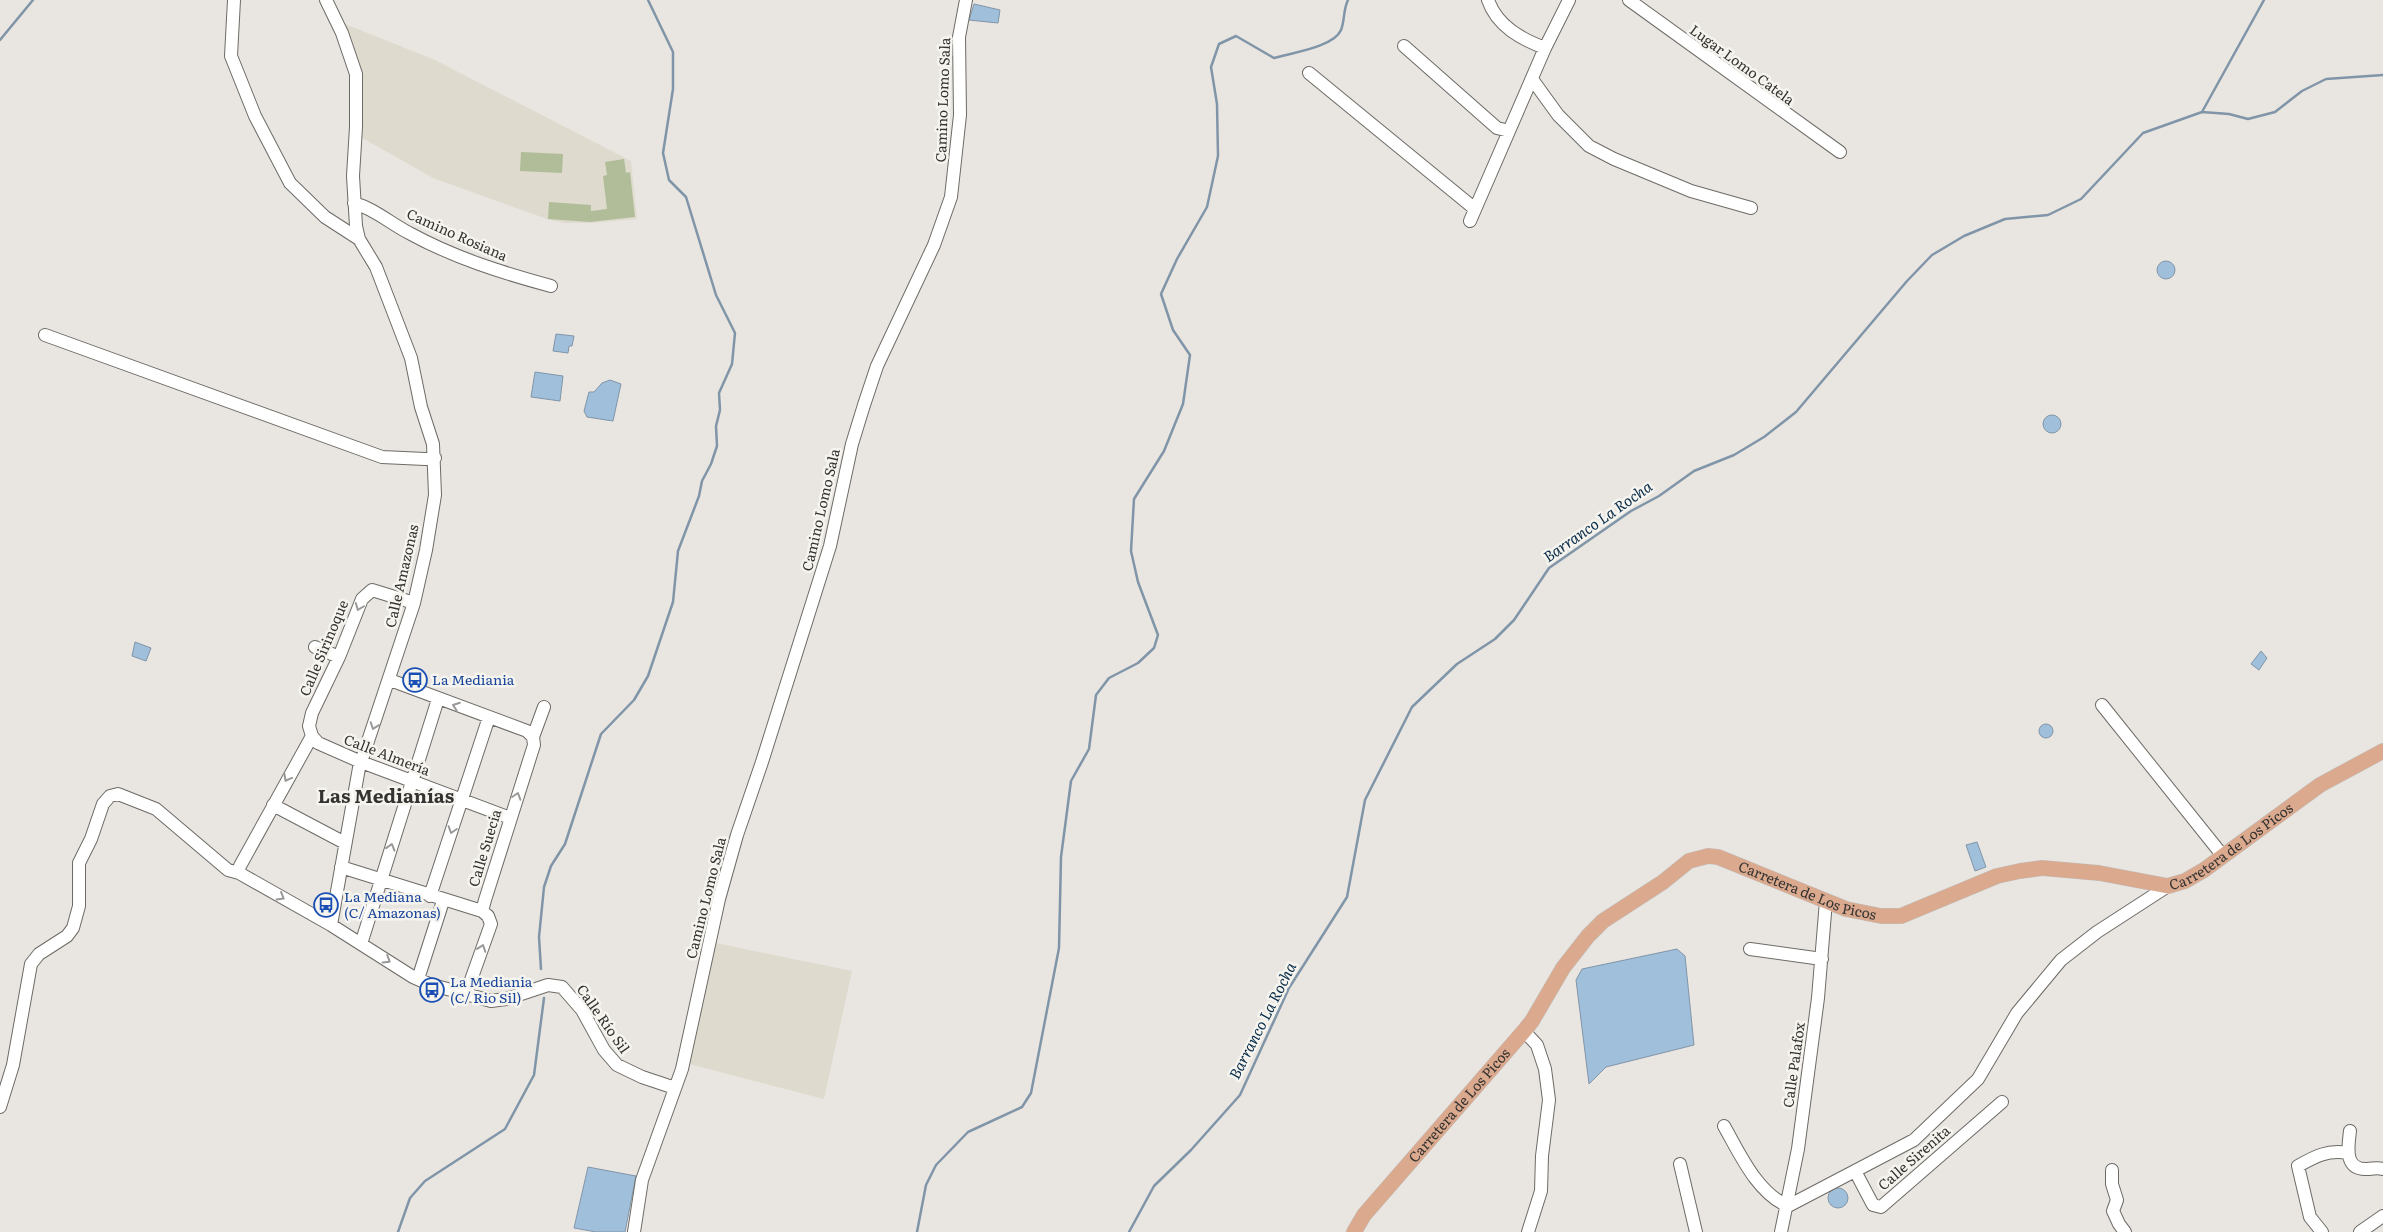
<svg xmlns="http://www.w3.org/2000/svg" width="2383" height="1232" font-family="Literata,serif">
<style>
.built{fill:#dfdace}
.green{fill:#b0bd98}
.water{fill:#a0bfdb;stroke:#8095a8}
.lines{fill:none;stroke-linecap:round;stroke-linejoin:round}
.stream{stroke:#8095a8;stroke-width:2.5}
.minor-casing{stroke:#6d6b66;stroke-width:14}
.major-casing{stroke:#c2c2c1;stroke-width:16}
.minor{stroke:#fff;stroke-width:12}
.major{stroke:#daa98e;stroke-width:15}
.oneway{stroke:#9a9998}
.labels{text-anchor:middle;stroke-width:5;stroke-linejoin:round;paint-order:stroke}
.street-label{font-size:14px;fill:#343331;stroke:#f6f4ee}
.transit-label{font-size:14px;fill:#164399;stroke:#f6f4ee;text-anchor:start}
.water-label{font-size:15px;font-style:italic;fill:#072b48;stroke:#f6f4ee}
.district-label{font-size:19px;font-weight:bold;fill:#343331;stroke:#f6f4ee}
</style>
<rect width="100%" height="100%" fill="#e9e6e1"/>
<path class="built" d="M345,24l90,36 196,101 6,58 -48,4h-25l-17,-4 -114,-41 -74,-42 -8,-87z
M716,943l136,28 -28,128 -135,-35z"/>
<path class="green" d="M521,152l42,2 -1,19 -42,-2z
M624,159l2,14 4,-1 5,45 -45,5 -42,-3 1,-17 42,3v6l16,-2 -4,-33 4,-1 -2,-13z"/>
<path class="water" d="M974,4l26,6 -2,13 -29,-3z
M2157 270a9 9 0 1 1 18 0a9 9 0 1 1-18 0Z
M556,334l18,2 -2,10h-3l-1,7 -15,-2z
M535,372l28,4 -3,25 -29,-4z
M610,380l11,4 -8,37 -26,-4 -3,-6 5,-19h5l8,-9z
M2043 424a9 9 0 1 1 18 0a9 9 0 1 1-18 0Z
M135,642l16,6 -5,13 -14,-5z
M2261,651l6,7 -8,12 -8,-6z
M2039 731a7 7 0 1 1 14 0a7 7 0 1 1-14 0Z
M1977,842l9,25 -11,4 -9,-26z
M1677,949l8,7 9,89 -88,22 -17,17 -13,-104 6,-11z
M588,1167l48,9 -11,56h-29l-22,-4z
M1828 1198a10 10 0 1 1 20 0a10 10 0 1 1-20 0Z"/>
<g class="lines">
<path class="stream" d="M0,40l33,-40
M2202,112l62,-112
M541,969l-2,-32 5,-50 7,-21 14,-22 36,-110 33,-34 14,-24 25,-74 5,-51 21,-55 3,-15 9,-17 6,-18 -1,-20 4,-16 -1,-17 13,-29 3,-31 -19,-38 -30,-98 -17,-17 -6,-27 10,-64v-37l-25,-52
M398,1232l12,-34 15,-17 80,-52 29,-54 10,-77
M917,1232l9,-47 10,-20 32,-33 54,-25 9,-14 28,-145 2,-91 10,-76 18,-32 7,-54 13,-17 29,-15 16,-15 4,-13 -20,-53 -7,-31 3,-52 30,-48 19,-47 7,-49 -17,-25 -12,-36 16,-35 30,-52 11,-51 -1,-52 -6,-37 8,-23 17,-8 38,22c17,-5 60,-11 67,-28 4,-10 2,-20 7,-30
M1129,1232l25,-46 37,-36 49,-55 49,-107 58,-91 18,-97 47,-93 45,-43 38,-25 19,-19 35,-52 82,-57 28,-15 35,-25 40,-16 30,-18 32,-25 111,-131 25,-26 32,-19 41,-17 43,-4 33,-16 62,-66 59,-21 27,2 19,5 27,-7 27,-21 24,-12 57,-4"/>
<g class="minor-casing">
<path id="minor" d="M234,0l-3,56 24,60 35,67 35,34 34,22
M326,0l16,33 14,41v53l-3,49 3,50 3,13 17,28 35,91 10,49 12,37 2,51 -9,55 -12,53 -55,165 -28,157
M1488,0c9,26 33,39 57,48
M1629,0l211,152
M1404,46l93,82 12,3
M1309,73l166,136
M1532,79l26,36 31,31 25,13 77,32 60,17
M354,203c21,6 37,21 57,31 44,24 92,39 140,52
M1470,221l75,-173 24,-48
M45,335l337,122 43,2 10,-1
M315,647l24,10
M390,680l137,51 6,6
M2102,705l121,151
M312,736l6,7 43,19 149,56
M312,736l-3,-10 3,-13 27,-56 23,-58 10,-9 42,13
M273,805l72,38
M341,867l141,44
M239,873l1,-7 72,-130
M430,896l59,-179
M361,944l77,-245
M1750,949l72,10
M418,979l25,-78
M466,994l25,-70 -3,-8 -6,-5 3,-11 49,-155 -1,-8 11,-30
M1524,1031l13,14 8,24 4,31 -7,56 -1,35 -13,41
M0,1107l13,-42 18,-101 8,-10 28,-18 6,-8 6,-22v-43l12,-24 12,-35 7,-8 8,-2 38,15 72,61 11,3 92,52 82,52 16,7 62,17 15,-2 42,-14 14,2 20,23 22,40 13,15 25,12 33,11
M1724,1126c16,28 33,67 64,80
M2350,1131c-2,16 -6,39 17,38 6,0 10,-2 16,0
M1680,1164l16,68
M2112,1170v14l5,16 -4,11 6,13 6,8
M1855,1171l18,34 8,2 121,-105
M1788,1206l126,-66 64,-61 39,-66 44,-53 36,-28 71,-46
M634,1232l8,-52 40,-111 37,-170 18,-64 25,-73 68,-216 22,-102 12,-39 13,-39 57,-121 17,-48 9,-82 -1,-78 7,-37
M1781,1232l17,-83 20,-151 8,-97
M2322,1232l-12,-15 -12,-51c16,-9 30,-17 50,-13
M2360,1232l23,-16"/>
</g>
<g class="major-casing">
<g id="major">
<path id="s1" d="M1354,1232l10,-17 160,-184 8,-10 31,-53 25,-32 15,-15 60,-39 26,-21 19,-5 10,1 128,52 35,7h20l96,-40 23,-5 22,-3 57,5 69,13 17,-5 19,-11 116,-85 63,-34"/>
</g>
</g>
<use href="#minor" class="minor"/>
<use href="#major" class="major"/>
</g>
<defs><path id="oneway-chevron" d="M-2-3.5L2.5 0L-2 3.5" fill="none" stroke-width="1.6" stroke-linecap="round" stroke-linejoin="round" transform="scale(1.25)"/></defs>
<g class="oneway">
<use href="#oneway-chevron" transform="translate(359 607) rotate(111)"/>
<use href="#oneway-chevron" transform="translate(456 706) rotate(-160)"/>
<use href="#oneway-chevron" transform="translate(374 726) rotate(109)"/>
<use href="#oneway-chevron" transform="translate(287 778) rotate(119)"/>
<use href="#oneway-chevron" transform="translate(517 796) rotate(-72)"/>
<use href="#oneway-chevron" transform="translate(452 830) rotate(108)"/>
<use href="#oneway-chevron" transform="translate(391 847) rotate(-73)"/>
<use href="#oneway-chevron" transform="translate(281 897) rotate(30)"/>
<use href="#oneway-chevron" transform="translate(482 948) rotate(-71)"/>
<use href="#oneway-chevron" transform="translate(387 960) rotate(32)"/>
</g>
<defs>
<g id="bus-ring" transform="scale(1.25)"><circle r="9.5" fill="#f6f4ee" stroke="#1a4fb4" stroke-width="1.5"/><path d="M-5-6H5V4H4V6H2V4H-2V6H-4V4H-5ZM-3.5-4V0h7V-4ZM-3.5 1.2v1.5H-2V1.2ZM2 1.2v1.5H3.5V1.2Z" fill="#1a4fb4"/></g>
</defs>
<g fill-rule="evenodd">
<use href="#bus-ring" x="415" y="680"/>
<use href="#bus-ring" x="326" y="905"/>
<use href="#bus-ring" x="432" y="990"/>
</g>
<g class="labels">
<g class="street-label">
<text transform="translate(1742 65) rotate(36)" y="5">Lugar Lomo Catela</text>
<text transform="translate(943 100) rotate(-88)" y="5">Camino Lomo Sala</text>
<text transform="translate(457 235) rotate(24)" y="5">Camino Rosiana</text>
<text transform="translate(821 510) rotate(-77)" y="5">Camino Lomo Sala</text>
<text transform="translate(402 576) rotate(-77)" y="5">Calle Amazonas</text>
<text transform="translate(324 648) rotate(-67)" y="5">Calle Sirinoque</text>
<text transform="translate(387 755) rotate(21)" y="5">Calle Almería</text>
<text dy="5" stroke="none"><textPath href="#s1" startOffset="1080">Carretera de Los Picos</textPath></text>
<text transform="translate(485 848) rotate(-73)" y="5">Calle Suecia</text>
<text dy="5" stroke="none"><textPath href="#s1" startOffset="630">Carretera de Los Picos</textPath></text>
<text transform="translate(706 898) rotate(-76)" y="5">Camino Lomo Sala</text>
<text transform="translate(603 1019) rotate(55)" y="5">Calle Río Sil</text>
<text transform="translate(1794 1065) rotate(-82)" y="5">Calle Palafox</text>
<text dy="5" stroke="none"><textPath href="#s1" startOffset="165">Carretera de Los Picos</textPath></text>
<text transform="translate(1914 1158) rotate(-41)" y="5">Calle Sirenita</text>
</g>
<g class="transit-label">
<text x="432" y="685">La Mediania</text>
<text x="344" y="902">La Mediana<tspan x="344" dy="16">(C/ Amazonas)</tspan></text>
<text x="450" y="987">La Mediania<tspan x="450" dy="16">(C/ Rio Sil)</tspan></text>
</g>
<g class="water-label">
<text transform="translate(1598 522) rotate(-35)" y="5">Barranco La Rocha</text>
<text transform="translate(1263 1021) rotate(-63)" y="5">Barranco La Rocha</text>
</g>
<g class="district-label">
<text x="386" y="803">Las Medianías</text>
</g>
</g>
</svg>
